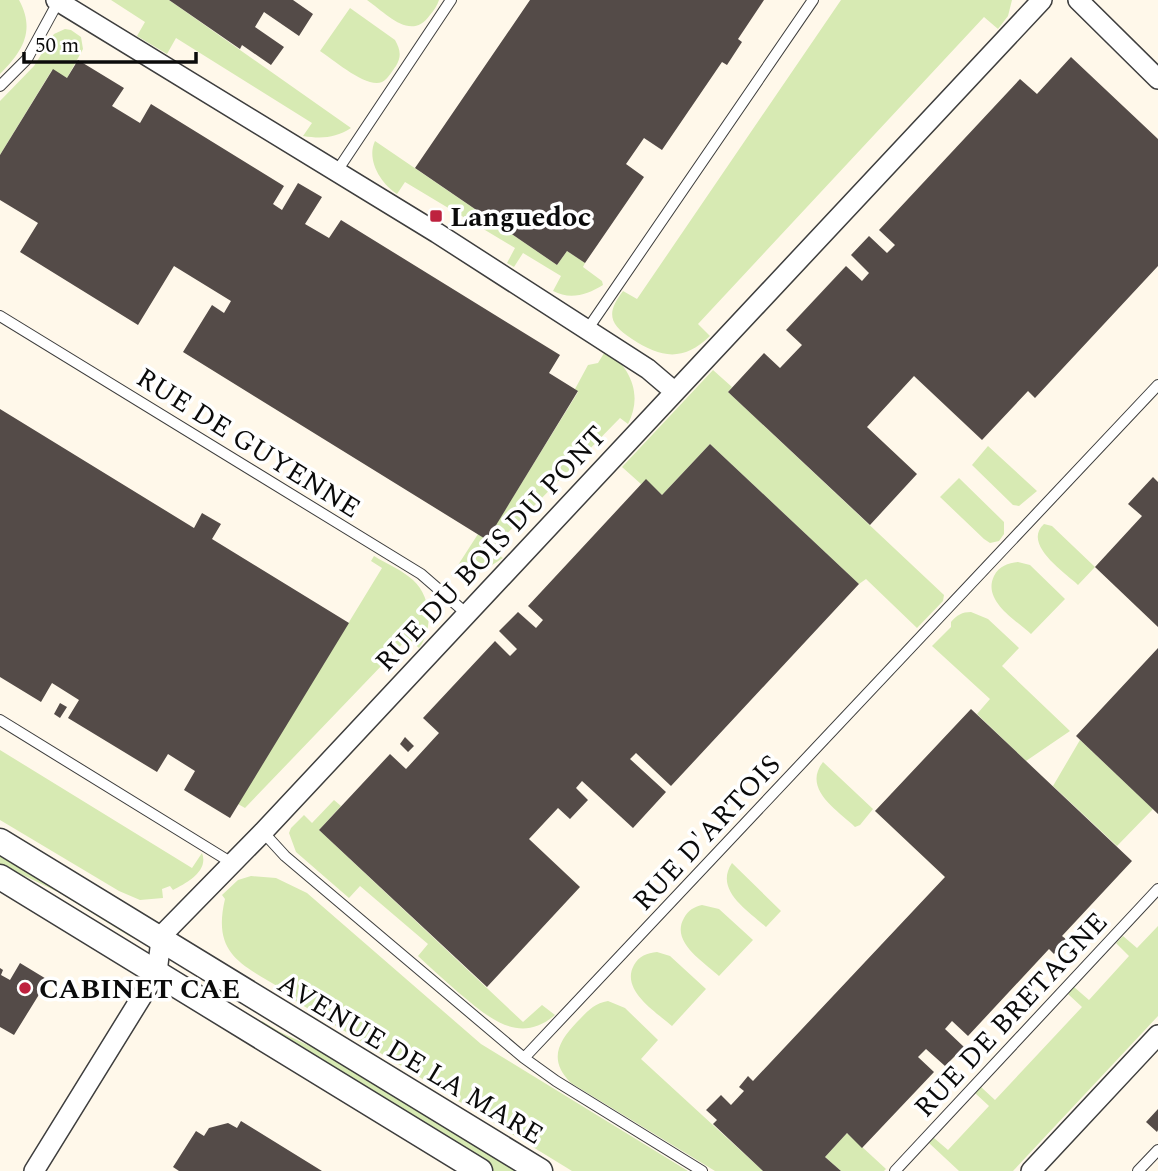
<svg xmlns="http://www.w3.org/2000/svg" width="1158" height="1171" font-family="Spectral,serif">
<style>
.green{fill:#d7eab3}
.building{fill:#544b48}
.lines{fill:none;stroke-linecap:round;stroke-linejoin:round}
.service-casing{stroke:#3e3e3e;stroke-width:12}
.minor-casing{stroke:#3e3e3e;stroke-width:22}
.tertiary-casing{stroke:#3e3e3e;stroke-width:27}
.service{stroke:#fff;stroke-width:10}
.minor{stroke:#fff;stroke-width:19}
.tertiary{stroke:#fff;stroke-width:24}
.poi-dot{fill:#be213e;stroke:#fff;stroke-width:2.5}
.labels{text-anchor:middle;stroke-width:7;stroke-linejoin:round;paint-order:stroke}
.poi-label{font-size:28px;font-weight:bold;fill:#0b0b0b;stroke:#fff;text-anchor:start}
.street-label{font-size:28px;fill:#0b0b0b;stroke:#fff}
</style>
<rect width="100%" height="100%" fill="#fff8ea"/>
<path class="green" d="M0,0h19c17,31 3,52 -19,74z
M111,0h58l182,128c-16,10 -29,11 -48,8l9,-13 -136,-85 -9,16 -30,-18 8,-14z
M367,0h72c-2,6 -5,10 -9,15 -19,27 -43,-1 -63,-15z
M841,0h171l-4,16 -10,13 -14,-12 -286,307 12,12c-27,26 -49,22 -78,3 -23,-15 -26,-26 -9,-48l14,8z
M350,8l45,32c5,9 7,16 1,26 -4,5 -8,13 -14,16 -15,7 -48,-22 -62,-31z
M65,29l6,1 10,7 2,12 -16,29 -15,-8 -52,85v-54l34,-35 20,-32z
M375,141l182,124 10,-14 18,12 -2,4 19,14 1,4c-16,10 -33,15 -50,6l8,-15 -38,-23 -9,14 -7,-4 8,-15 -110,-66 -8,12c-16,-10 -31,-34 -22,-53z
M606,350c25,18 37,45 22,74l-8,-6 -129,132 12,8 -25,16 -27,2 27,-42 9,5 91,-147 -3,-3 13,-24 10,-2z
M713,370l19,17 -4,5 216,203 -1,6 -26,27 -51,-49 -7,5 -149,-140 -48,51 -16,-15 -5,4 -19,-17z
M988,446l49,45 -18,15 -6,-1 -41,-40z
M959,478l45,44v12l-5,7 -9,2 -6,-4 -44,-42z
M1044,524l8,2 43,41 -17,18c-14,-13 -56,-41 -34,-61z
M374,556c13,8 28,14 39,24 18,16 21,49 6,68l-11,-10 -163,170 -7,-4 144,-236 -11,-7z
M1018,562l12,3 35,34 -34,35c-15,-14 -49,-33 -37,-58 5,-10 14,-13 24,-14z
M971,612l17,7 31,29 -17,18 68,65 -44,30 -49,-47 13,-15 -58,-53 19,-19v-5c6,-7 11,-10 20,-10z
M1080,740l73,69 -36,37 -64,-60z
M0,750l192,118 10,-15c7,18 -15,30 -29,37l-3,-4 -8,3 1,9 -23,2 -21,-9 -119,-71z
M823,762l50,47 -13,16 -5,2c-18,-17 -53,-38 -32,-65z
M334,800l7,6 -22,24 204,192 19,-17 13,10c-36,31 -67,2 -96,-22 -14,-12 -28,-25 -41,-37l10,-12 -68,-58 -11,12 -53,-46 -7,-19 2,-5 13,-13 8,8z
M0,848l137,89 -1,2 -7,-3 -71,-44 -58,-28z
M732,863l49,48 -15,16c-19,-17 -52,-37 -34,-64z
M251,876l25,2 31,15 174,151 207,127h-116l-291,-179 1,-3c-41,-25 -70,-35 -57,-90l-3,-4 16,-15z
M702,905l17,4 34,31 -34,36c-15,-14 -49,-34 -35,-58 4,-8 10,-11 18,-13z
M1158,926v90l-145,155h-54l-30,-28 5,-5 14,12 41,-44 -14,-13 6,-6 14,13 87,-93 -14,-13 6,-7 15,13 40,-44 -13,-13 7,-7 14,12z
M657,952l13,4 36,33 -34,37c-16,-14 -52,-36 -38,-61 5,-9 13,-12 23,-13z
M608,1001l17,7 33,32 -17,19 122,112h-48l-144,-88c-23,-23 -13,-41 6,-61 10,-10 17,-19 31,-21z
M262,1021l18,11 79,37 167,102h-32l-235,-144z
M847,1133l39,36 -2,2h-43l-16,-14z"/>
<path class="building" d="M169,0h124l20,14 -14,22 -35,-24 -9,15 29,20 -13,18 -29,-20 -2,4z
M530,0h234l-26,39 4,3 -15,23 -5,-3 -60,88 -18,-12 -18,26 18,13 -59,86 -18,-12 -10,14 -142,-97z
M1071,57l87,82v127l-123,132 -7,-7 -46,49 -68,-64 -47,51 50,47 -47,51 -142,-133 36,-39 16,15 22,-23 -16,-15 60,-64 16,15 7,-8 -18,-18 18,-19 18,17 8,-8 -16,-15 141,-151 17,15z
M78,60l46,28 -12,18 28,17 11,-19 133,82 -11,18 9,6 16,-27 24,14 -17,27 24,14 12,-18 219,135 -11,18 29,18 -91,149 -304,-188 29,-47 12,8 7,-12 -57,-35 -36,59 -118,-73 18,-29 -38,-23v-45l53,-86 14,9z
M0,409l194,119 8,-15 19,11 -9,15 137,84 -119,195 -46,-28 11,-19 -27,-17 -11,18 -89,-54 11,-18 -27,-17 -11,19 -41,-25z
M710,444l149,140 -188,202 -35,-33 -6,6 36,33 -33,36 -51,-47 -6,7 12,12 -18,19 -12,-11 -29,31 51,48 -93,100 -168,-157 71,-76 16,15 33,-36 -16,-15 72,-77 15,15 7,-7 -18,-18 19,-19 18,16 7,-8 -15,-14 118,-127 16,16z
M1153,477l5,5v145l-63,-60 47,-51 -14,-12z
M1158,648v166l-82,-78z
M60,703l7,4 -7,11 -6,-4z
M971,709l161,152 -70,75 5,4 -13,14 -5,-5 -81,87 -16,-15 -7,8 19,18 -19,19 -19,-17 -8,8 16,15 -72,76 -15,-15 -22,24 16,14h-78l-50,-47 4,-4 -11,-10 15,-15 10,10 13,-14 -5,-4 9,-11 5,5 192,-204 -70,-66z
M405,737l9,9 -6,6 -8,-8z
M20,963l28,17 -34,55 -14,-8v-59l3,2 -2,5 9,5z
M1158,1109v21l-1,2 -11,-10z
M241,1121l81,50h-143l-6,-4 23,-36 8,5 5,-8 19,-5 9,5z"/>
<g class="lines">
<g class="service-casing">
<path id="service" d="M0,86l27,-27 31,-57
M337,171l114,-171
M0,316l421,258 46,40
M587,330l226,-330
M0,720l232,143
M263,832l22,24 239,202 634,-673
M524,1058l32,23 146,90
M895,1171l263,-282
M1138,1171l20,-21"/>
</g>
<g class="minor-casing">
<path id="minor" d="M56,0l381,233 211,136 27,23
M1078,0l80,79
M34,1171l123,-199 4,-32 4,-8 98,-100 779,-832
M1031,1171l127,-136"/>
</g>
<g class="tertiary-casing">
<path id="tertiary" d="M0,841l540,330
M0,877l480,294"/>
</g>
<use href="#service" class="service"/>
<use href="#minor" class="minor"/>
<use href="#tertiary" class="tertiary"/>
</g>
<g class="poi-dot">
<rect x="429" y="209" width="14" height="14" rx="3.5"/>
<circle cx="25" cy="988" r="7"/>
</g>
<g class="labels">
<g class="poi-label">
<text x="450" y="226">Languedoc</text>
<text x="39" y="998">CABINET CAE</text>
</g>
<g class="street-label">
<text transform="translate(249 442) rotate(32)" y="10">RUE DE GUYENNE</text>
<text transform="translate(490 548) rotate(-47)" y="10">RUE DU BOIS DU PONT</text>
<text transform="translate(706 832) rotate(-47)" y="10">RUE D'ARTOIS</text>
<text transform="translate(1010 1014) rotate(-47)" y="10">RUE DE BRETAGNE</text>
<text transform="translate(411 1058) rotate(31)" y="10">AVENUE DE LA MARE</text>
</g>
</g>
<path d="M24 52v10h172v-10" fill="none" stroke="#0b0b0b" stroke-width="3.5"/>
<text x="35" y="52" font-size="21" fill="#0b0b0b" stroke="#ffffff" stroke-width="5" paint-order="stroke">50 m</text>
</svg>
